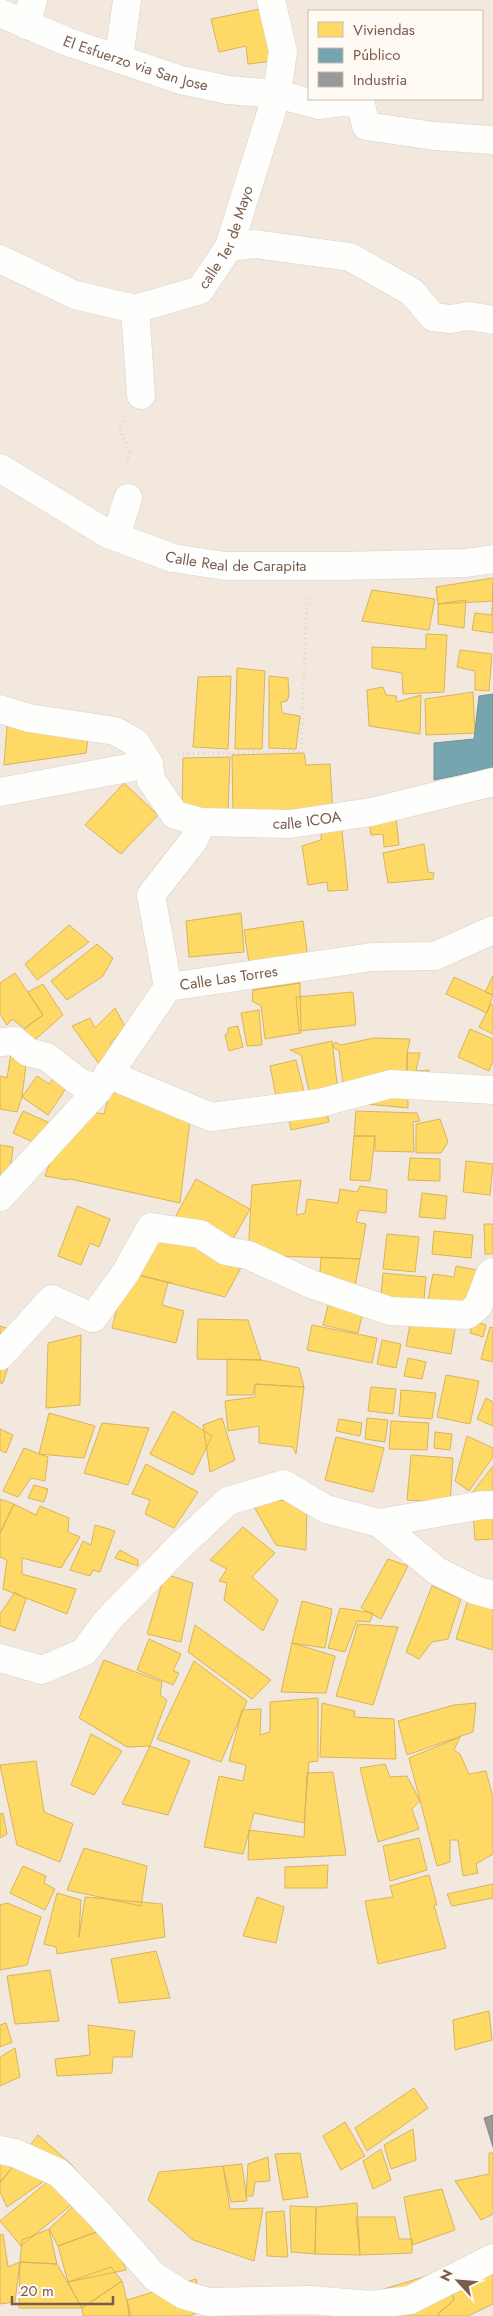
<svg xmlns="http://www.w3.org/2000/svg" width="493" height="2316" font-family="Jost,sans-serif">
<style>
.residential{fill:#f2e8de;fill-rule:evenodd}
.homes{fill:#ffd966;stroke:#d7b45e}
.public{fill:#76a5af;stroke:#778f92}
.industry{fill:#999;stroke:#908782}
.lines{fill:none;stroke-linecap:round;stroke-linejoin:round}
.minor-casing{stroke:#d7d1cb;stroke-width:29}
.path{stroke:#dcd5d0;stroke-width:3;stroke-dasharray:1 4;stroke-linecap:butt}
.minor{stroke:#fefefd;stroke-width:28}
.labels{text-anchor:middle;stroke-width:5;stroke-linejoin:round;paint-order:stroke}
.street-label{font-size:15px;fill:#7a5c4d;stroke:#fffaf3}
</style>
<rect width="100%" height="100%" fill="#f9f5f0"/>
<path class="residential" d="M0,0h493v2316h-493zM309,11h173v88h-173z"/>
<path class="homes" d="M265,8l8,53 -25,3 -2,-18 -27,6 -8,-33z
M493,578v23l-55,3 -2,-17z
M493,583v50l-21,-3 3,-17 17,2z
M372,590l63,9 -6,31 -67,-9z
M466,600l-2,28 -26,-4v-20z
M426,634l21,1 -3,57 -41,2 -1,-21 -30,-5v-21l54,2z
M460,650l32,4 -3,37 -14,-1v-19l-18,-4z
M237,668l28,3 -3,78h-27z
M231,676l-3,73 -35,-2 5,-70z
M269,676l19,2 1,18 -2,5 -6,1 1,11 18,3 -4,33 -27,-1z
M383,687l3,8 10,1 1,6 24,-7 -1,39 -51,-8 -2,-36z
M473,692l2,41 -49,2 -1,-36z
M7,726l81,13 -2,14 -82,12z
M304,753l2,12 24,-1 3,51h-100l-1,-60z
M230,757l-2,55 -46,-1 1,-53z
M124,783l34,32 -37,39 -36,-29z
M396,817l3,28 -15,2 -1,-13 -12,1 -2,-15z
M341,821l7,69 -20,1 -1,-9 -19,3 -6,-39 19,-6 1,-17z
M424,844l4,28 6,1 -1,6 -45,4 -5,-30z
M241,913l3,39 -55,5 -3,-36z
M303,921l4,30 -7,32 -47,7 -9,-60z
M69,925l20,17 -52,38 -12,-16z
M97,944l16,14 -10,18 -36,24 -16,-19z
M15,973l28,42 -19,13 -12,-9 -5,6 -7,-11v-31z
M493,976v19l-8,-3z
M454,977l39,18 -6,18 -41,-19z
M300,983l1,50 -36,6 -4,-33 -9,-5 1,-11z
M43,984l20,31 -34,30 -12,-10 26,-20 -15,-23z
M353,992l3,33 -57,6 -3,-34z
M491,1004l2,1v29l-14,-7z
M115,1008l11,20 -16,15 12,12 -18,16 -32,-45 18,-8 5,10z
M259,1010l3,35 -15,1 -6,-33z
M238,1026l5,21 -14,4 -4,-16 3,-2v-5z
M470,1029l23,10v22l-4,10 -31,-14z
M374,1038l36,1 -3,14 1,55 -63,-6 -6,-51 -6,-4 2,-5 6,3z
M332,1041l7,58 -27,5 -11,-49 -11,-5z
M11,1053l16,3 -5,41 -5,15 -17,-3v-33l7,2z
M407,1053h13l-4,18 13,-1v15h-22z
M296,1060l10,40 -30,-4 -6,-30z
M56,1074l13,10 -21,31 -26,-18 15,-21 12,8z
M110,1091l81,21 -11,91 -110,-24 -3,1 -22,-4 25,-68 34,6z
M286,1104l40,4 3,14 -38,8z
M23,1111l27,12 -10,22 -27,-12z
M356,1111l61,2 3,8 -7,1 1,30 -39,-1v-15h-21z
M440,1119l8,23 -7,11h-25v-29z
M354,1136h21l-5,45 -20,-1z
M0,1145l13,2 -3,26 -10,18z
M410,1158l30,1v22l-32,-1z
M466,1161l27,3 -3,31 -27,-3z
M196,1179l54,30 -24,42 -53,-30z
M301,1180l-5,35 9,-2 2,-14 31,4 2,-14 17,3 3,-6 27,4 -1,23 -27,-3 -3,12 10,2 -6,35 -112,-4 4,-70z
M422,1193l25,3 -2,23 -26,-2z
M77,1206l33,13 -11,28 -9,-4 -9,22 -23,-9z
M484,1224h9v30h-8z
M151,1227l97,28 -23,42 -99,-25z
M434,1231l39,4 -2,23 -39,-4z
M387,1234l32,3 -4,35 -32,-3z
M321,1257l39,2 -7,38 -34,-12z
M456,1266l21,4 -7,37 -42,-7 5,-26 21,3z
M126,1272l46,11 -4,-1 -6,23 22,6 -8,32 -64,-15z
M383,1273l43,4 -3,33 -43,-3z
M331,1294l34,9 -7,30 -35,-8z
M412,1314l44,9 -5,31 -45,-8z
M198,1319l50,1 13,40 -64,-1z
M473,1321l13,4 -3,12 -13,-4z
M312,1325l65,13 -5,25 -65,-13z
M0,1326l19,6 -16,51h-3z
M490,1327l3,1v34l-12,-3z
M81,1335l-1,70 -34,3 2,-65z
M382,1340l19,4 -5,24 -19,-4z
M408,1358l18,4 -4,17 -18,-3z
M227,1359l34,1 38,8 5,19 -49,-3 -2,11h-26z
M446,1375l33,6 -9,43 -33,-7z
M255,1384l49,3 -8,67 -3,-7 -34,-4v-17l-31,5 -3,-30 30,-4z
M371,1387l25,2 -3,25 -25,-3z
M401,1390l35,3 -4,26 -33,-3z
M486,1398l7,4v24l-16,-7z
M173,1411l39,25 -19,39 -43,-21z
M49,1413l46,13 -11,32 -45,-4z
M222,1418l13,42 -25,12 -7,-47z
M367,1418l21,2 -3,22 -20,-3z
M339,1419l23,4 -2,13 -24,-5z
M391,1421l38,2 -2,27 -38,-1z
M102,1423l47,5 -21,57 -44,-12z
M0,1429l13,6 -7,18 -6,-3z
M435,1432l17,2 -2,16 -16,-2z
M467,1436l26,12v9l-24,34 -14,-10z
M336,1437l48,11 -11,44 -48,-12z
M24,1448l24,9 -3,24 -14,-3 -13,19 -15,-6z
M411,1455l42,3 -3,45 -43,-3z
M146,1464l52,28 -24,36 -29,-14 5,-14 -18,-6z
M493,1466v33l-25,-1z
M34,1485l14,4 -4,13 -16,-4z
M0,1499l14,5 -14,29z
M250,1500l57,1 -1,49 -30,-5z
M14,1504l22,11 4,-9 29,12 -1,14 12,5 -19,31 -39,-10v16l54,15 -9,25 -64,-25 4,-29 -7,-3v-24z
M493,1513v26l-18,1 -2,-26z
M95,1525l20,6 -15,41 -7,-2 -3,6 -20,-6 13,-29 8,4z
M243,1527l32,26 -23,24 26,23 -15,31 -39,-31 3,-17 -8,-2 8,-12 -17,-9z
M120,1550l18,10v6l-23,-8z
M388,1559l20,7 -27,53 -20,-11z
M165,1574l28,9 -12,59 -34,-8z
M432,1586l29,13 -13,40 -16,3 -13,17 -13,-7z
M15,1592l11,7 -11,32 -15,-5v-12z
M468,1600l25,7v43l-37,-11z
M302,1601l30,8 -7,39 -33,-5z
M340,1608l33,5 -3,9 -13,-1 -12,31 -17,-4z
M358,1624l40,3 -25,78 -37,-9z
M195,1625l76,55 -19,19 -64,-47z
M149,1639l32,15 -8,17 6,2 -6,12 -36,-15z
M292,1643l43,13 -9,37 -45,-1z
M104,1660l58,22 -2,13 7,5 -17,46 -23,1 -48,-29z
M194,1661l53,40 -26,61 -64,-23z
M318,1698v63l-9,1 -5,61 -50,-10 -11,41 -39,-7 15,-71 24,5 3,-16 -17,-4 13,-51 19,-1 -1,26 10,-3v-30z
M322,1703l33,8 -1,6 40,2 2,40 -76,-2z
M476,1703l-3,29 -66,23 -9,-34 56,-16z
M91,1734l31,17 -28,44 -23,-10z
M460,1737l-6,13 6,4 9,20 17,-3 7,27v56l-17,10 2,9 -15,3 -5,-36h-8v22l-13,4 -28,-108z
M150,1746l40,15 -22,54 -46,-11z
M36,1761l8,51 29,12 -13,38 -43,-17 -17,-80z
M385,1764l5,13 17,-1 13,25 -8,8 7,20 -41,13 -18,-74z
M333,1772l13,83 -98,5 1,-30 55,7 3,-64z
M3,1813l4,21 -7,4v-24z
M419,1838l8,32 -37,11 -7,-35z
M84,1848l63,18 -6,40 -74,-16z
M328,1865l-1,23h-42v-21z
M23,1866l23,10 -2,7 11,6 -10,21 -35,-17z
M429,1875l8,30h-3l12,43 -68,16 -13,-63 28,-4 -3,-11z
M493,1884v14l-41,8 -5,-12z
M57,1893l24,7 -2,37 6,-40 77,7 3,33 -108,17 -1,-7 -12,-3z
M257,1897l27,10 -8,36 -33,-7z
M7,1903l34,14 -14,48 -27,5v-65z
M156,1951l14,47 -51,5 -8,-44z
M50,1970l9,51 -44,3 -8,-48z
M489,2011l3,29 -37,10 -2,-30z
M6,2023l6,19 -12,5v-22z
M88,2025l47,6 -3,26h-19l-1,16 -55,3 -2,-17 35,-4z
M15,2048l5,29 -20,9v-29z
M414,2088l14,20 -61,43 -12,-23z
M345,2122l20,34 -24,14 -18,-34z
M413,2129l3,31 -25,9 -7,-24z
M38,2135l32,28 -63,44 -7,-15v-9z
M0,2140l22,16 -22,26z
M381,2149l10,31 -18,9 -10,-28z
M300,2153l8,44 -25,3 -8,-46z
M489,2153h4v61l-12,6 -26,-39 34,-7z
M268,2157l2,24 -15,1 -2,14h-7l2,-32z
M70,2163l22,25 -71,58 -21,-25z
M242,2164l5,37 -16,1 -8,-36z
M223,2166l7,43 33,-1 -9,53 -61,-21 -45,-40 11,-28z
M92,2188l26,36 -60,22 -9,-17z
M442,2189l13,41 -43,15 -8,-48z
M357,2203l3,52 -45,-1 1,-47z
M290,2206l26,1 -1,47 -24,-2z
M284,2211l4,46 -21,-1 -1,-44z
M356,2217h39l4,22h13v14l-52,2z
M108,2228l18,42 -58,12 -10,-36z
M49,2229l8,35 -37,-2 2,-22z
M3,2234l5,33 12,-5 -5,40 -15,2v-69z
M493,2245v59l-25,12h-29l-1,-2 16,-14 -5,-35z
M20,2262l37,2 25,44h-63z
M111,2267l11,14 -40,27 -14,-26z
M440,2272l14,28 -16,14 1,2h-58l-7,-24z
M196,2279l8,31 -14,6h-61l-2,-16z
M122,2281l9,35h-48l-1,-8z"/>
<path class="public" d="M493,694v74l-59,12v-37l40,-4 5,-43z"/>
<path class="industry" d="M493,2115v32l-9,-29z"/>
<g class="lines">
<g class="minor-casing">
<g id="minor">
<path id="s1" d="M0,13l68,29 113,38 47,10 49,4 41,11 25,-3 18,2 5,22 68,10 59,4"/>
<path d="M26,25l7,-25"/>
<path d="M119,58l8,-58"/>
<path d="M229,247l26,-3 95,13 62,35 21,25 17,2 19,-3 24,4"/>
<path id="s2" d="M0,259l75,36 60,14 65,-19 29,-43 48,-153 6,-43 -12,-51"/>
<path d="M135,309l6,86"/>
<path id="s3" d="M0,468l108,66 65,24 52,8h116l125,-3 27,-4"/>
<path d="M116,537l12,-39"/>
<path id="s4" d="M0,709l29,9 86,13 20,11 14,22 2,16 24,35 26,7 89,2 81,-12 122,-30"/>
<path d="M0,792l149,-28"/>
<path d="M168,987l-17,-92 43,-55 7,-18"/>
<path d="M0,1042l15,-1 13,11 19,5 32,25 19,8"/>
<path d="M108,1074l103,43 109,-14 71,-19 102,6"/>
<path id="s5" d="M0,1197l98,-107 70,-103 204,-30 63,-1 58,-26"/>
<path d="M0,1356l52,-57 41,19 33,-46 25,-45 49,7 26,17 22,4 63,29 79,27 77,4 11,-9 12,-32 3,-2"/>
<path d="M379,1523l104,-18h10"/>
<path d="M0,1658l42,12 42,-18 24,-32 71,-73 49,-46 56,-17 42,25 53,14 58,48 38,19 18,5"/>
<path d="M0,2150l15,3 44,20 40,41 56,63 29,18 25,7 101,-2 61,5 39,-5 83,-42"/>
</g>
</g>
<path class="path" d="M124,421l-5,6 11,26 -5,14
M178,754l123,-3 6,-154"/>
<use href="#minor" class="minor"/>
</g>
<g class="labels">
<g class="street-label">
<text dy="5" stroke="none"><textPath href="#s1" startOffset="145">El Esfuerzo via San Jose</textPath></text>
<text dy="5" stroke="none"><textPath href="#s2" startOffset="272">calle 1er de Mayo</textPath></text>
<text dy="5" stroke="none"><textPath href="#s3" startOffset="259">Calle Real de Carapita</textPath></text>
<text dy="5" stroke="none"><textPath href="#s4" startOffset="358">calle ICOA</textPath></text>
<text dy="5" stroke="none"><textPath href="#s5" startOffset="331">Calle Las Torres</textPath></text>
</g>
</g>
<rect x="308" y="10" width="175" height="90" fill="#fffaf3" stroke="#cabbb1"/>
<rect x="318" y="22" width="25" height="15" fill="#ffd966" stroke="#cabbb1"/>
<text x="353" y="35" font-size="15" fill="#7a5c4d">Viviendas</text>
<rect x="318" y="48" width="25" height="15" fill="#76a5af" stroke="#cabbb1"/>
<text x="353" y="60" font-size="15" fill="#7a5c4d">Público</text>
<rect x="318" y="72" width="25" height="15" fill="#999999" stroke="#cabbb1"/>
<text x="353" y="85" font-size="15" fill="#7a5c4d">Industria</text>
<g transform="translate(458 2281) rotate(296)" stroke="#fffaf3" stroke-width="4" paint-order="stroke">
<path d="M0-4L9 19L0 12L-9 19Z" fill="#7a5c4d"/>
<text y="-8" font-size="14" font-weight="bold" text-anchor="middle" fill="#7a5c4d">N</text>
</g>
<path d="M12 2296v8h101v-8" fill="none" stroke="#7a5c4d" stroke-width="2.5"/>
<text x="20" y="2296" font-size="15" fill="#7a5c4d" stroke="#fffaf3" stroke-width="4" paint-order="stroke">20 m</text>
</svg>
